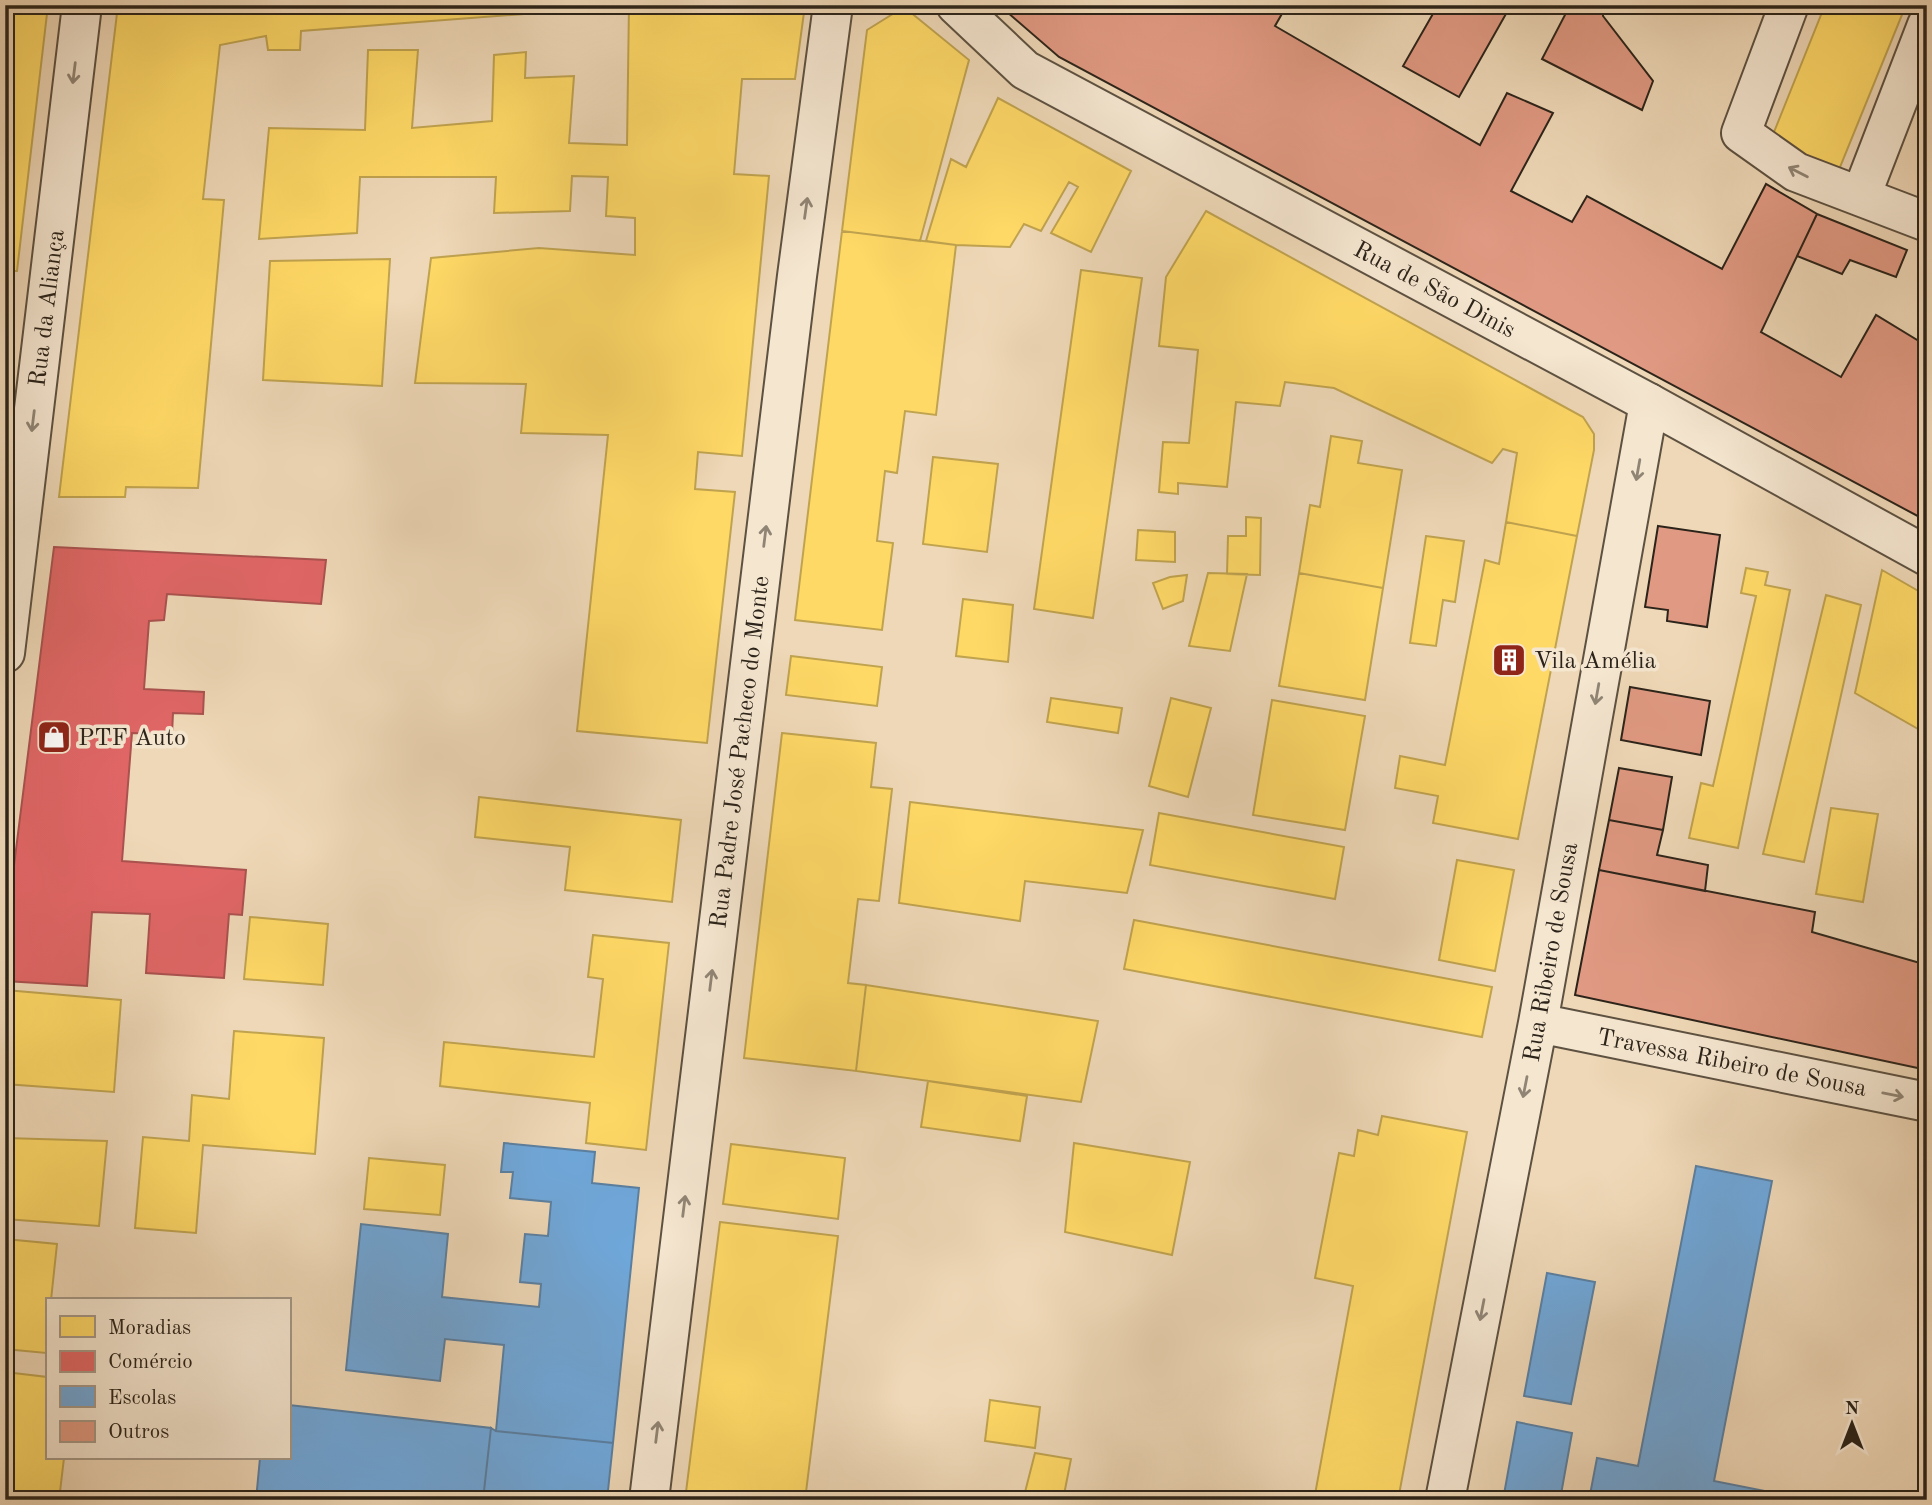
<svg xmlns="http://www.w3.org/2000/svg" width="1932" height="1505" font-family="'Old Standard TT',serif">
<style>
.homes{fill:#ffd966;stroke:#c0a34f;stroke-width:2}
.shops{fill:#e06666;stroke:#aa524f;stroke-width:2}
.schools{fill:#6fa8dc;stroke:#5b80a2;stroke-width:2}
.building{fill:#e09982;stroke:#2c241a;stroke-width:2}
.lines{fill:none;stroke-linecap:round;stroke-linejoin:round}
.minor-casing{stroke:#5d5141;stroke-width:42}
.tertiary-casing{stroke:#5d5141;stroke-width:42}
.minor{stroke:#f5e6d0;stroke-width:38}
.tertiary{stroke:#f5e6d0;stroke-width:38}
.oneway{stroke:#908575}
.labels{text-anchor:middle;stroke-width:7;stroke-linejoin:round;paint-order:stroke}
.street-label{font-size:24px;fill:#2c241a;stroke:#f5e6d0}
.poi-label{font-size:24px;fill:#2c241a;stroke:#f5e6d0;text-anchor:start}
</style>
<rect width="100%" height="100%" fill="#efd8b7"/>
<filter id="stains"><feTurbulence type="fractalNoise" baseFrequency=".00286" numOctaves="4"/><feColorMatrix values="0 0 0 0 .2 0 0 0 0 .09 0 0 0 0 .02 0 0 0 .5 -.17"/></filter>
<radialGradient id="worn" r=".72"><stop offset=".6" stop-color="#630" stop-opacity="0"/><stop offset="1" stop-color="#630" stop-opacity=".3"/></radialGradient>
<path class="homes" d="M5,5h43l-31,266h-12z
M118,5h459v5l-276,21 -1,19h-32l-2,-14 -46,9 -17,154 21,1 -26,288 -72,-1 -1,10h-66z
M629,5h176l-10,74h-53l-8,95 35,2 -27,280 -44,-4 -3,37 40,3 -28,251 -130,-12 31,-296 -87,-2 5,-49 -111,-1 16,-125 108,-10 96,7v-37l-29,-2 2,-39 -36,-1 -2,35 -76,2 2,-36h-136l-3,56 -98,6 10,-111 96,2 3,-80h50l-6,78 80,-7 2,-66 32,-3 -1,26 49,-2 -5,67 58,2z
M1825,5h81l-72,177 -68,-30z
M904,7l65,53 -49,181 -78,-10 25,-201z
M998,98l133,73 -40,81 -40,-19 27,-46 -9,-5 -28,49 -17,-7 -14,23 -54,-2 -30,-4 25,-82 15,8z
M1206,211l377,206 11,17v16l-17,86 -71,-14 11,-69 -14,-4 -11,14 -158,-75 -49,-6 -5,24 -44,-4 -9,85 -49,-4v11l-19,-2 4,-50 26,1 9,-93 -39,-4 7,-69z
M842,231l114,14 -20,170 -31,-4 -8,62 -12,-2 -8,70 16,2 -11,87 -87,-10z
M390,259l-8,127 -119,-6 7,-119z
M1081,270l61,8 -49,340 -59,-9z
M5,320h5l-5,37z
M1331,436l31,5 -4,22 44,7 -19,118 -84,-15 11,-68 10,2z
M933,457l65,7 -11,88 -64,-8z
M1246,517l15,1 -1,57 -33,-1 1,-38h18z
M1506,522l71,14 -59,303 -85,-16 5,-27 -43,-8 5,-32 45,9 40,-205 14,4z
M1138,530l37,2v30l-39,-2z
M1426,536l38,5 -9,61 -12,-2 -7,46 -26,-3z
M1746,568l22,4 -3,13 25,5 -52,258 -49,-10 12,-55 12,3 43,-190 -15,-3z
M1882,570l45,26v138l-72,-41z
M1208,573l39,1 -17,77 -41,-5z
M1299,573l84,15 -18,112 -86,-14z
M1187,575l-4,26 -20,8 -10,-26 17,-6z
M1826,595l35,10 -57,257 -41,-8z
M963,599l50,6 -5,57 -52,-6z
M791,656l91,11 -5,39 -91,-11z
M1051,698l71,10 -4,25 -71,-11z
M1171,698l40,10 -23,89 -39,-11z
M1272,700l93,16 -20,114 -92,-15z
M782,733l94,10 -5,44 21,2 -13,112 -21,-2 -10,84 18,2 -10,86 -112,-13z
M479,797l202,23 -9,82 -107,-12 5,-43 -95,-10z
M910,802l233,28 -16,63 -102,-12 -5,40 -121,-18z
M1831,808l47,6 -15,88 -47,-8z
M1159,813l185,34 -9,52 -185,-34z
M1457,860l57,10 -19,101 -56,-11z
M250,917l78,7 -5,61 -79,-6z
M1134,920l358,67 -10,50 -358,-68z
M593,935l76,8 -23,207 -60,-7 4,-40 -150,-17 4,-44 150,15 9,-78 -15,-2z
M866,985l232,36 -17,81 -225,-31z
M5,990l116,10 -7,92 -109,-8z
M234,1031l90,7 -9,116 -112,-9 -7,88 -61,-5 8,-91 46,4 3,-46 37,4z
M928,1081l99,15 -7,45 -99,-14z
M1382,1116l85,16 -69,368h-84l39,-214 -38,-8 24,-125 15,3 4,-26 20,5z
M5,1138l102,3 -8,85 -94,-7z
M1074,1143l116,19 -18,93 -107,-23z
M731,1144l114,14 -7,61 -115,-15z
M369,1158l76,7 -5,50 -76,-6z
M720,1222l118,14 -33,264h-120z
M5,1239l52,5 -6,56h-4l-1,53 -41,-4z
M5,1372l42,5v81h17l-5,42h-54z
M990,1400l50,7 -5,41 -50,-7z
M1035,1453l36,6 -8,41h-40z"/>
<path class="shops" d="M54,547l272,13 -5,44 -154,-10 -3,26 -15,1 -5,68 60,3 -1,22 -30,-1 -1,21 -40,-1 -10,128 124,9 -4,45 -13,-1 -5,64 -78,-5 4,-59 -58,-2 -5,74 -82,-5v-44z"/>
<path class="schools" d="M504,1143l91,9 -3,31 47,5 -26,255 -117,-12 8,-86 -59,-6 -5,42 -94,-11 15,-146 87,10 -6,63 97,10 2,-23 -21,-2 5,-48 23,2 3,-34 -41,-4 3,-26h-12z
M1696,1166l76,15 -58,300 97,19h-222l8,-42 41,8z
M1547,1273l48,9 -24,122 -47,-8z
M289,1405l202,23 -8,72h-227l4,-42h29z
M1517,1422l55,11 -12,67h-57z
M491,1428l5,3 117,12 -6,57h-124z"/>
<path class="building" d="M999,5h288l-12,21 205,119 27,-52 46,20 -42,78 61,31 15,-26 135,73 44,-85 51,30 -56,118 80,45 35,-62 51,31v175l-868,-464z
M1438,5h73l-52,92 -56,-31z
M1549,5h54v11l50,65 -11,29 -100,-51 24,-46z
M1817,214l90,36 -11,27 -46,-17 -8,14 -45,-18z
M1658,526l62,9 -13,92 -40,-6 1,-11 -23,-3z
M1630,687l80,14 -9,54 -80,-15z
M1619,768l53,9 -9,53 -54,-10z
M1609,820l54,10 -6,25 51,10 -3,26 -106,-21z
M1599,870l216,42 -3,20 115,33v105l-352,-75z"/>
<g class="lines">
<g class="minor-casing">
<path id="minor" d="M1789,5l-48,128 55,39 131,50
M1861,196l66,-171
M5,653l77,-648
M1538,1023l389,79
M649,1500l148,-1224 36,-271
M1445,1500l93,-477 111,-620"/>
</g>
<g class="tertiary-casing">
<path id="tertiary" d="M956,5l69,65 624,333 278,153"/>
</g>
<use href="#minor" class="minor"/>
<use href="#tertiary" class="tertiary"/>
</g>
<defs><path id="oneway-shaft" d="M-6 0H5M1.5-3L5.5 0L1.5 3" fill="none" stroke-width="1.6" stroke-linecap="round" stroke-linejoin="round" transform="scale(1.75)"/></defs>
<g class="oneway">
<use href="#oneway-shaft" transform="translate(74 73) rotate(97)"/>
<use href="#oneway-shaft" transform="translate(1798 172) rotate(-153)"/>
<use href="#oneway-shaft" transform="translate(806 208) rotate(-82)"/>
<use href="#oneway-shaft" transform="translate(33 421) rotate(97)"/>
<use href="#oneway-shaft" transform="translate(1638 470) rotate(100)"/>
<use href="#oneway-shaft" transform="translate(765 536) rotate(-83)"/>
<use href="#oneway-shaft" transform="translate(1597 694) rotate(100)"/>
<use href="#oneway-shaft" transform="translate(711 980) rotate(-83)"/>
<use href="#oneway-shaft" transform="translate(1525 1087) rotate(101)"/>
<use href="#oneway-shaft" transform="translate(1893 1095) rotate(11)"/>
<use href="#oneway-shaft" transform="translate(684 1206) rotate(-83)"/>
<use href="#oneway-shaft" transform="translate(1482 1310) rotate(101)"/>
<use href="#oneway-shaft" transform="translate(657 1432) rotate(-83)"/>
</g>
<defs>
<g id="building-square" transform="scale(1.75)"><rect x="-9" y="-9" width="18" height="18" rx="4" fill="#8f2418" stroke="#f5e6d0"/><path d="M-4-6H4V6H1V3H-1V6H-4ZM-2.5-4.3h1.7v1.8h-1.7ZM.8-4.3h1.7v1.8H.8ZM-2.5-1h1.7V.8h-1.7ZM.8-1h1.7V.8H.8Z" fill="#fff"/></g>
<g id="shop-square" transform="scale(1.75)"><rect x="-9" y="-9" width="18" height="18" rx="4" fill="#8f2418" stroke="#f5e6d0"/><path d="M-5-2.5h2.3a2.7 3.5 0 0 1 5.4 0H5L5.5 6h-11ZM-1.5-2.5h3a1.5 2.3 0 0 0-3 0Z" fill="#fff"/></g>
</defs>
<g fill-rule="evenodd">
<use href="#building-square" x="1509" y="660"/>
<use href="#shop-square" x="54" y="737"/>
</g>
<g class="labels">
<g class="street-label">
<text transform="translate(1435 289) rotate(28)" y="8">Rua de São Dinis</text>
<text transform="translate(46 308) rotate(-83)" y="8">Rua da Aliança</text>
<text transform="translate(739 752) rotate(-83)" y="8">Rua Padre José Pacheco do Monte</text>
<text transform="translate(1550 952) rotate(-80)" y="8">Rua Ribeiro de Sousa</text>
<text transform="translate(1732 1062) rotate(11)" y="8">Travessa Ribeiro de Sousa</text>
</g>
<g class="poi-label">
<text x="1534" y="668">Vila Amélia</text>
<text x="78" y="745">PTF Auto</text>
</g>
</g>
<rect width="1932" height="1505" fill="none" stroke="#efd8b7" stroke-width="28"/>
<rect x="7" y="7" width="1918" height="1491" fill="none" stroke="#2c241a" stroke-width="3.5"/>
<rect x="14" y="14" width="1904" height="1477" fill="none" stroke="#2c241a" stroke-width="2"/>
<rect x="46" y="1298" width="245" height="161" fill="#f5e6d0" stroke="#a59887" stroke-width="2"/>
<rect x="60" y="1316" width="35" height="21" fill="#ffd966" stroke="#a59887" stroke-width="2"/>
<text x="108" y="1334" font-size="21" fill="#2c241a">Moradias</text>
<rect x="60" y="1351" width="35" height="21" fill="#e06666" stroke="#a59887" stroke-width="2"/>
<text x="108" y="1368" font-size="21" fill="#2c241a">Comércio</text>
<rect x="60" y="1386" width="35" height="21" fill="#6fa8dc" stroke="#a59887" stroke-width="2"/>
<text x="108" y="1404" font-size="21" fill="#2c241a">Escolas</text>
<rect x="60" y="1421" width="35" height="21" fill="#e09982" stroke="#a59887" stroke-width="2"/>
<text x="108" y="1438" font-size="21" fill="#2c241a">Outros</text>
<g transform="translate(1852 1424)" stroke="#f5e6d0" stroke-width="5" paint-order="stroke">
<path d="M0-5L12 26L0 18L-12 26Z" fill="#2c241a"/>
<text y="-10" font-size="19" font-weight="bold" text-anchor="middle" fill="#2c241a">N</text>
</g>
<rect width="100%" height="100%" filter="url(#stains)"/>
<rect width="100%" height="100%" fill="url(#worn)"/>
</svg>
